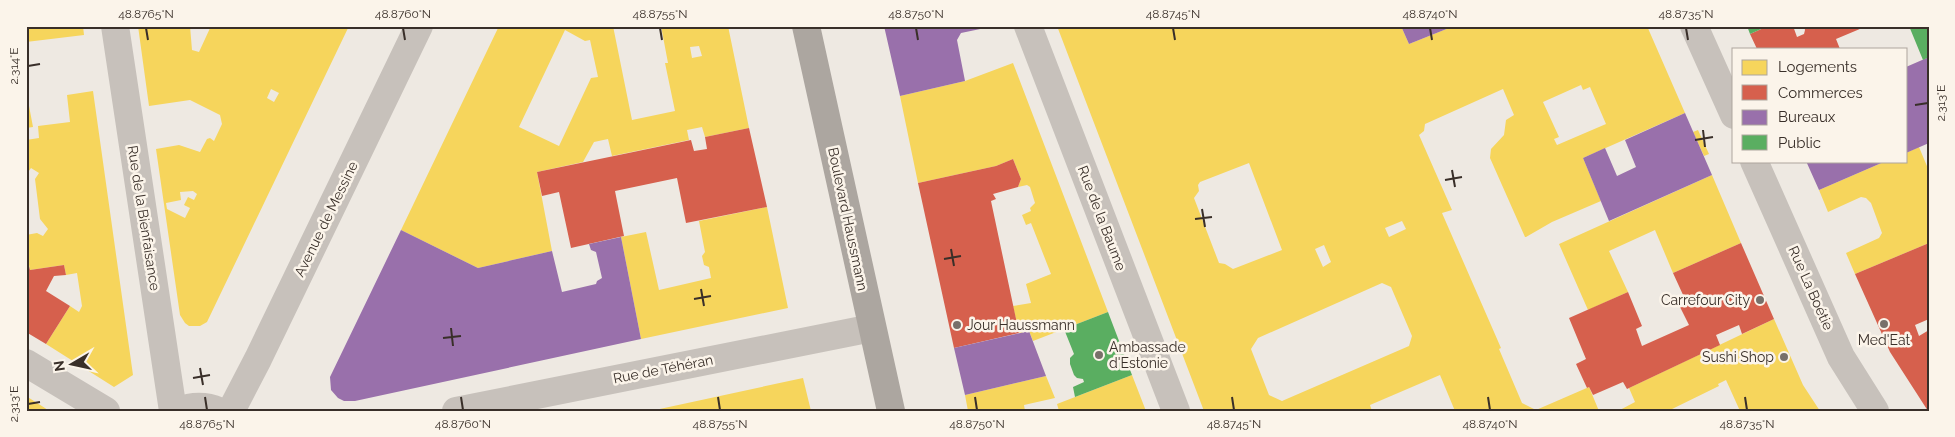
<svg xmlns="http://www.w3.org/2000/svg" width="1955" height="437" font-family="Raleway,sans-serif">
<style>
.homes{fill:#f6d55c;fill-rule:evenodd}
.shops{fill:#d6604d}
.offices{fill:#9970ab}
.public{fill:#5aae61}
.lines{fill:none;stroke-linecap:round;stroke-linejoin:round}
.minor{stroke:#c7c1bb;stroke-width:28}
.major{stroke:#aca6a0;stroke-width:28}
.ticks{fill:none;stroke:#392f29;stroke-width:2}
.poi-dot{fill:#78706a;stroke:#fbf4ea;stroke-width:2}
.labels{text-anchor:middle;stroke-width:5;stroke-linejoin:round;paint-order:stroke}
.street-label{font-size:14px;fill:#392f29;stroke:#fbf4ea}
.poi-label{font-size:14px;fill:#392f29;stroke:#fbf4ea;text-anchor:end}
.neatline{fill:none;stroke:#392f29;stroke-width:2}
.ticks-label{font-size:12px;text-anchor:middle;fill:#392f29}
</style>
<rect width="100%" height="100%" fill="#eee9e2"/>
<path class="homes" d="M26,26h57l1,9 -58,7z
M138,26h52l2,24 7,2 12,-26h138l-142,296 -7,4h-11l-4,-3 -5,-8 -24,-166 23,-4 21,7 7,-13 3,-1 4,3 8,-17 -2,-9 -30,-15 -41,6zM271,89l8,4 -5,9 -7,-4zM193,191l4,3 -3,6 -6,-3 -4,8 6,3 -5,10 -18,-9 -1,-6 15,-3 -1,-8z
M499,26h114l19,94 43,-9 -10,-48h3l-7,-37h67l21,102 -44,9 -3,-10 -15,3 2,10 -77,16 -4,-17 -14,3 -11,20 -46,10 15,79 -74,17 -77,-38zM565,30l20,11 5,-1 8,37 -7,1 -32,68 -40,-19zM699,46l3,10 -10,2 -2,-11z
M1057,26h344l8,18 45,-18h193l38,87 -102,45 18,43 -49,21 -26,15h-1l-35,-79 1,-9 13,-14 2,-15 8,-5 -11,-26 -78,35 -1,7 -5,4 33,75 -10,3 59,135 -2,1 23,54 14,7 53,-23 10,24h-144l-15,-36 -70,30 2,6h-168zM1581,85l2,5 7,-3 16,37 -49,21 -3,-6 5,-2 -16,-35zM1249,163l33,87 -49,19 -8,-5 -6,-1 -25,-65 5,-7 -1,-6 2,-3zM1402,221l4,8 -17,8 -4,-9zM1324,245l7,17 -8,5 -8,-18zM1382,283l9,4 21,49 -3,10 -127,55 -13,-6 -18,-46 7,-11z
M1013,63l95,249 -75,29 -4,-10 -10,2 -6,-27 18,-3 -5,-19 25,-10 -20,-51 -5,2 -4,-10 9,-4 -1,-3 5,-5 -5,-16 -3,-2 -9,2 3,-8 -8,-20 -17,7 -78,17 -18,-87 65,-15z
M26,90l7,37 -7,1z
M93,91l40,284 -19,12 -68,-43 24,-38 9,6 3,-6 -5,-33 -11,2 -2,-10 -34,5 -4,-21v-14l11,-2 6,3 5,-7 -8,-10 -5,-40 4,-6 -8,-5 -5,7v-35l13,-2 -1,-12 32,-4 -3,-27z
M1698,130l11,24 -5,2 -11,-24z
M1919,147l10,24v72l-74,31 -9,-21 33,-15 3,-5 -11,-30 -5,-5 -5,-1 -33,15 -9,-22 67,-29h20v-8z
M1712,175l29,68 -68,30 -18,-43 -46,21 19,41 -40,18 -29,-66z
M767,207l21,101 -147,31 -20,-102 25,-5 13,58 52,-12 -2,-11 -5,-2 -2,-9 3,-4 -6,-31z
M1774,319l29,66 17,26h-80l-14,-31 -8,4 1,2 -51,25h-50l17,-9 -6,-14z
M1132,375l14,36h-87l-2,-7z
M1046,376l9,22 -31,7 1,6h-57l-3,-16z
M803,378l8,33h-156v-1z
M26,396l19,12 4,3h-23z"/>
<path class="shops" d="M1768,26h25l4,11 7,-3 1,-4 -1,-4h63l-31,13 4,10h-83l-7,-15z
M749,128l18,79 -81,16 -9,-45 -62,13 9,45 -53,12 -12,-56 -17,4 -5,-24 154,-32 3,11 13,-2 -2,-12z
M1013,159l8,20 -3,8 -25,7 3,5 -5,2 28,132 -65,15 -36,-165 78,-17z
M1741,243l33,76 -32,15 -3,-9 -23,10 4,10 -93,44 -4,-7 -30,13 -4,-8 -2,1 -11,-24 10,-5 -17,-41 59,-26 14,34 -6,3 6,17 47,-21 -12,-24 7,-4 -11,-24z
M1929,243v76l-14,6 4,11 10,-6 -1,81 -38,-59 -35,-78z
M26,255l4,15 34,-5 2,10 -12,1 -8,15 24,15 -24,38 -20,-12z"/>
<path class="offices" d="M884,26h106v1l-29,6 -4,7 8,41 -65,15z
M1401,26h53l-45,18z
M1929,57v86l-23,10v-86z
M1685,113l27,62 -103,46 -26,-63 22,-10 12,28 19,-9 -11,-27z
M1806,161h80l-67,29z
M401,230l77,38 74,-17 10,41 34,-8 1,-3 5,-3 -6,-26 -5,-2 -2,-6 32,-7 20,102 -286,62h-11l-6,-3 -7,-8 -1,-13z
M1029,331l17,45 -81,19 -11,-47z"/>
<path class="public" d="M1747,26h21l-18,8z
M1909,26h20v31l-6,3z
M1108,312l24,63 -57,22 -2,-10 11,-5 -1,-3 -6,-1 -3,-3 -4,-11v-6l4,-4 -10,-25z"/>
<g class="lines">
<path class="minor" d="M115,26l58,385
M1028,26l148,385
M1694,26l40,89
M1754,161l87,196 34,54
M26,363l80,48
M179,411c14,-6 26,-6 40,0
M231,411l27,-52 161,-333
M456,411l416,-83"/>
<path class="major" d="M806,26l85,385"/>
</g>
<path class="ticks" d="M146,28l2,12M403,28l2,12M660,28l2,12M916,28l2,12M1173,28l2,12M1430,28l2,12M1686,28l2,12M28,66l12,-2M1915,105l13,-2M1703,130l2,17M1695,140l18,-3M1452,170l3,17M1445,180l17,-3M1202,209l3,18M1195,219l17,-2M951,249l3,17M944,259l17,-3M701,289l3,17M694,299l17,-3M451,328l2,18M443,338l18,-2M200,368l3,17M193,378l17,-3M205,397l2,13M461,397l2,13M718,397l2,13M975,397l2,13M1232,397l2,13M1488,397l2,13M1745,397l2,13M28,404l12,-2"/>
<g class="poi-dot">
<circle cx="1760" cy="300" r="5"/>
<circle cx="1884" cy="324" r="5"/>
<circle cx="957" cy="325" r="5"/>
<circle cx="1099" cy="355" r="5"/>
<circle cx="1784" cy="357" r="5"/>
</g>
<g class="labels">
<g class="street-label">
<text transform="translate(144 218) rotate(81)" y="5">Rue de la Bienfaisance</text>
<text transform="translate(1102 218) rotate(69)" y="5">Rue de la Baume</text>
<text transform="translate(326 219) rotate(-64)" y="5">Avenue de Messine</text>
<text transform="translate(848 219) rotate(78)" y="5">Boulevard Haussmann</text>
<text transform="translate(1811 288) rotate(66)" y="5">Rue La Boétie</text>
<text transform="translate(663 369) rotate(-11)" y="5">Rue de Téhéran</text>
</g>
<g class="poi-label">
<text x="1750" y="305">Carrefour City</text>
<text x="967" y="330" text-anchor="start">Jour Haussmann</text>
<text x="1884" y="345" text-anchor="middle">Med'Eat</text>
<text x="1109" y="352" text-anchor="start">Ambassade<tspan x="1109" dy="16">d'Estonie</tspan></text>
<text x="1774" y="362">Sushi Shop</text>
</g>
</g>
<rect width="1955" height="437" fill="none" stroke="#fbf4ea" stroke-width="55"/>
<rect x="1732" y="48" width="175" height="115" fill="#fbf4ea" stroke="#ada59d"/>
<rect x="1742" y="60" width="25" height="15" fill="#f6d55c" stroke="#ada59d"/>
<text x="1778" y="72" font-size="15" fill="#392f29">Logements</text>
<rect x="1742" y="85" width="25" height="15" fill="#d6604d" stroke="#ada59d"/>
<text x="1778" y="98" font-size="15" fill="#392f29">Commerces</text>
<rect x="1742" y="110" width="25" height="15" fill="#9970ab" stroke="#ada59d"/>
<text x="1778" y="122" font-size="15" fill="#392f29">Bureaux</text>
<rect x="1742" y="135" width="25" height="15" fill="#5aae61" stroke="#ada59d"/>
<text x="1778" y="148" font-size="15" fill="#392f29">Public</text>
<g transform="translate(72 364) rotate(261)" stroke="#fbf4ea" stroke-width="4" paint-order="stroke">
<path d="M0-4L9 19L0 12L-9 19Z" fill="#392f29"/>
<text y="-8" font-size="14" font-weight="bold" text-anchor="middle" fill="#392f29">N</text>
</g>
<rect x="28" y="28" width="1900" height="382" class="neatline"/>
<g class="ticks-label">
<text x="146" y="18">48.8765°N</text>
<text x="403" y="18">48.8760°N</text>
<text x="660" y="18">48.8755°N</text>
<text x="916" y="18">48.8750°N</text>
<text x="1173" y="18">48.8745°N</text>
<text x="1430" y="18">48.8740°N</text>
<text x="1686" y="18">48.8735°N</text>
<text transform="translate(14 66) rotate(-90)" y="4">2.314°E</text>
<text transform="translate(1941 103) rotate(-90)" y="4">2.313°E</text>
<text transform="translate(14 404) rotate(-90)" y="4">2.313°E</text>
<text x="207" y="428">48.8765°N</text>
<text x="463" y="428">48.8760°N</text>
<text x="720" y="428">48.8755°N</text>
<text x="977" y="428">48.8750°N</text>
<text x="1234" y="428">48.8745°N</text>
<text x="1490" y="428">48.8740°N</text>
<text x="1747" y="428">48.8735°N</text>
</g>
</svg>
